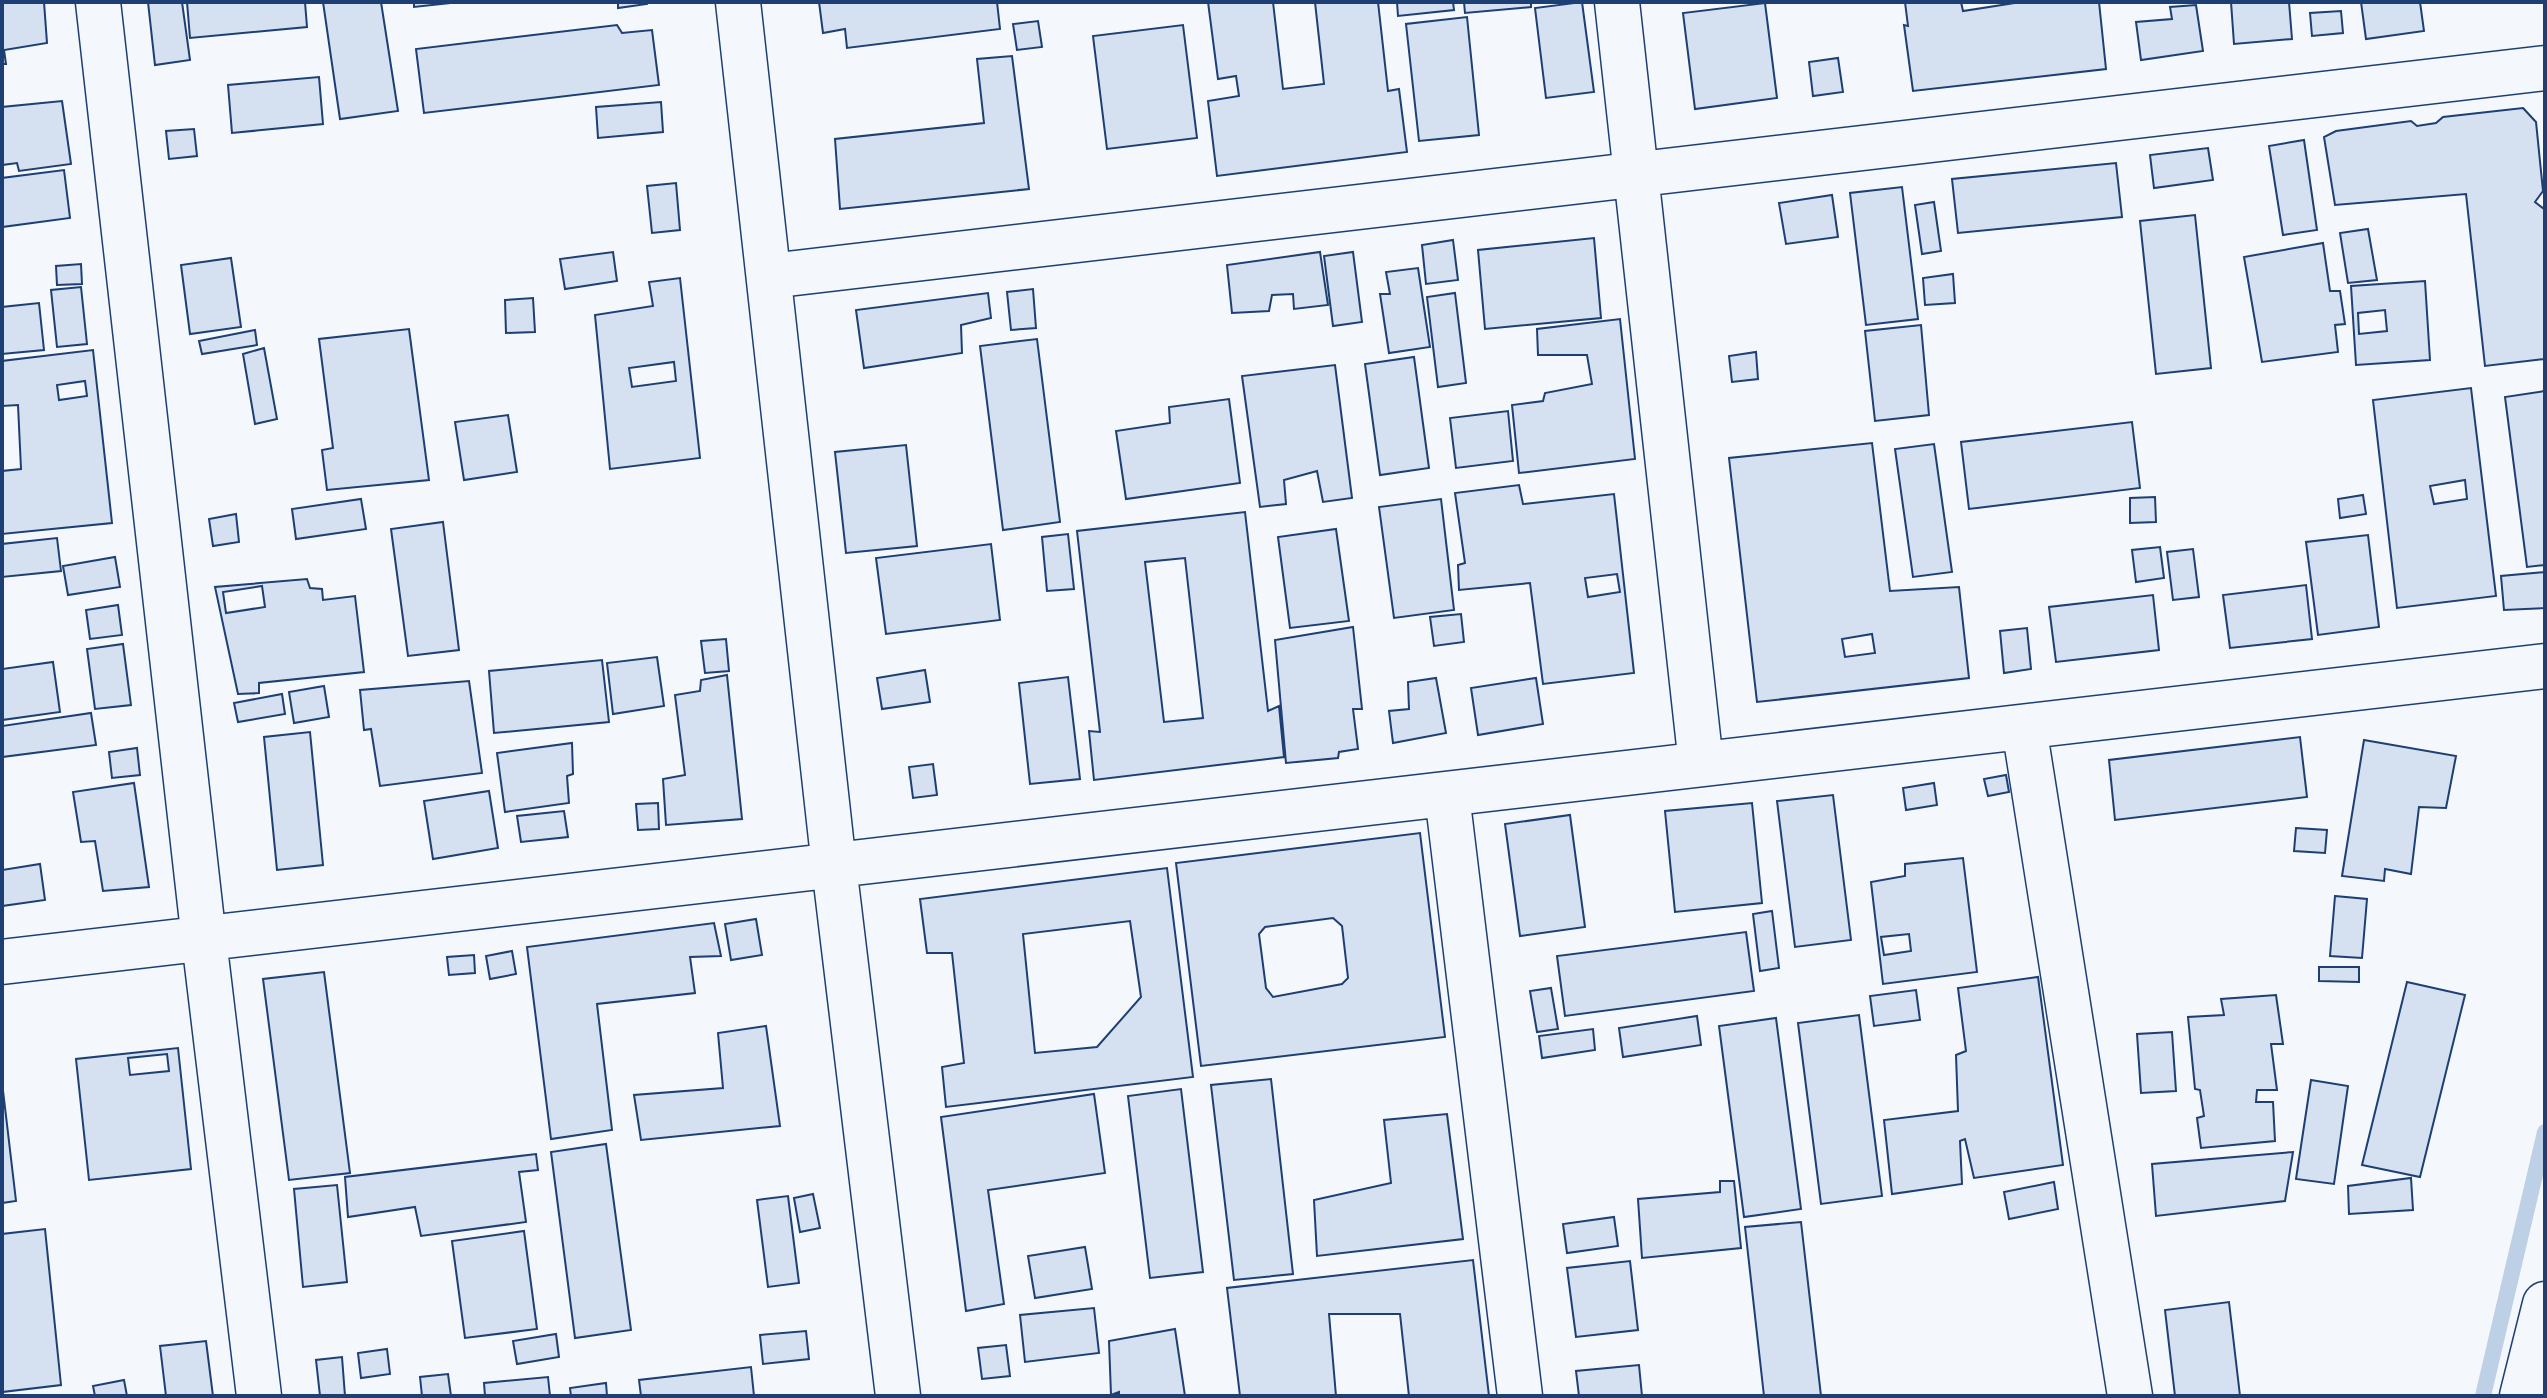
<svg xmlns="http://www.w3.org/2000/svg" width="2547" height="1398" font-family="Signika,sans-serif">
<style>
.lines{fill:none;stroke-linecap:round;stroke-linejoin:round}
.stream{stroke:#bed0e5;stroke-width:16}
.building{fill:#d5e0f0;stroke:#1d3f73;stroke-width:2;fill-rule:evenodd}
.street-casing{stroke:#1d3f73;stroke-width:47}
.secondary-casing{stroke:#1d3f73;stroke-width:47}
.street{stroke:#f4f7fb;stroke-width:44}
.secondary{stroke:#f4f7fb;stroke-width:44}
</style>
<rect width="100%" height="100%" fill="#f4f7fb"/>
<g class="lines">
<path class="stream" d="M2483,1396l62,-264"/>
</g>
<path class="building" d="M2,2h42l3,41 -43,7 2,14h-4z
M148,2h34l8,58 -35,5z
M187,2h118l2,25 -117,11z
M323,2h58l17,109 -58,8z
M414,2h46l-46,5z
M618,2h29v2l-29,4z
M819,2h178l3,27 -153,19 -2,-19 -22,4z
M1208,2h65l10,87 41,-5 -9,-82h63l10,89 11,-2 8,63 -190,24 -9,-75 31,-5 -3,-20 -18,3z
M1397,2h56l1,8 -56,6z
M1464,2h67v5l-66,6z
M1582,2l12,90 -48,6 -11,-90z
M1905,2h56l2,9 58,-9h78l7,67 -193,22 -9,-66 4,1z
M2231,2h58l3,37 -58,5z
M2361,2h59l4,29 -58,8z
M1765,3l12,95 -82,11 -12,-96z
M2196,5l7,46 -62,9 -5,-38 36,-3 -2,-12z
M2341,11l2,22 -31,3 -2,-23z
M1467,17l12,118 -60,6 -13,-117z
M1038,21l4,26 -25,3 -4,-26z
M617,25l5,8 30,-3 7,55 -235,28 -8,-64z
M1183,25l14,113 -90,11 -14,-113z
M1012,56l17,133 -189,20 -5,-70 149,-16 -7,-64z
M1838,58l5,34 -30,4 -4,-34z
M319,77l4,47 -91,9 -4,-48z
M62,101l9,63 -52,7 -2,-8 -15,2v-58z
M661,102l2,30 -65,6 -2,-31z
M2523,108l13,14 7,69 -8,11 9,7 1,6v144l-60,7 -19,-172 -131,11 -11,-68 12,-6 75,-10 6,5 19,-3 7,-6z
M194,129l3,27 -28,3 -3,-28z
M2304,140l13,90 -34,5 -14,-89z
M2208,148l5,32 -59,8 -4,-33z
M2116,163l6,54 -164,16 -6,-54z
M64,170l6,48 -68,9v-49z
M676,183l4,47 -28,3 -5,-47z
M1902,187l16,132 -52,6 -16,-132z
M1832,195l6,42 -52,7 -7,-41z
M1934,202l7,49 -19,3 -7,-49z
M2195,215l16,153 -55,6 -16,-153z
M2368,229l9,51 -29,3 -8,-50z
M1594,238l7,80 -116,11 -7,-79z
M1453,240l5,40 -32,4 -4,-39z
M2323,243l7,48h10l5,33 -10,1 3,27 -76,10 -18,-105z
M613,252l4,29 -52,8 -5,-30z
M1320,252l8,53 -34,4 -1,-15 -21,1 -3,16 -37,2 -5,-48z
M1353,252l9,70 -29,4 -9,-70z
M231,258l10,69 -51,7 -9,-69z
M81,264l1,20 -25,1 -1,-19z
M1418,268l12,79 -41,6 -9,-59h10l-4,-22z
M1953,274l2,29 -30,2 -2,-27z
M680,278l20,180 -90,11 -15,-154 58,-9 -4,-24zM674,362l2,19 -44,6 -3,-19z
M2425,281l5,79 -74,5 -5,-79zM2385,310l2,21 -28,3 -1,-21z
M81,287l6,57 -30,3 -6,-57z
M1033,289l3,39 -25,2 -4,-38z
M988,293l3,25 -30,7 1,28 -98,15 -8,-58z
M1455,293l11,90 -28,4 -11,-90z
M533,298l2,34 -29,1 -1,-33z
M39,303l5,47 -42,4v-47z
M1620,319l15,140 -116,14 -7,-68 31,-4 2,-8 47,-9 -5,-29h-49l-1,-26z
M1921,325l8,90 -54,6 -10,-90z
M409,329l20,151 -102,10 -5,-40 11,-2 -14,-109z
M255,330l2,15 -55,9 -3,-13z
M1037,339l23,183 -57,8 -23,-184z
M264,348l13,71 -22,5 -12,-70z
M93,350l19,173 -110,11v-63l19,-2 -3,-64 -16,1v-45zM85,381l2,15 -28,4 -2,-15z
M1756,352l2,27 -26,3 -3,-26z
M1414,357l15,111 -49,7 -15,-111z
M1335,365l17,133 -29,4 -6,-31 -33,9 2,24 -26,3 -18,-131z
M2471,388l25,208 -99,12 -24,-208zM2465,480l2,19 -33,5 -4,-18z
M2545,391v174l-18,2 -22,-170z
M1229,399l11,84 -114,16 -10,-68 54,-8 -1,-16z
M1508,411l5,50 -57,7 -6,-50z
M508,415l9,57 -53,8 -9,-58z
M2132,422l8,66 -171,21 -8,-67z
M1872,443l18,148 69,-4 10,91 -212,24 -28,-244zM1872,634l3,19 -30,4 -3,-18z
M1934,444l18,128 -39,5 -18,-128z
M906,445l11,101 -71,7 -11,-101z
M1519,485l4,19 91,-10 20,179 -91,11 -13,-101 -71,7 -1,-25 7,-2 -10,-70zM1617,574l3,18 -32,5 -3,-19z
M2363,495l3,19 -26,4 -2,-19z
M2155,497l1,25 -26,1v-25z
M361,499l5,30 -70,10 -4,-30z
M1441,499l13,111 -60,8 -15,-111z
M1245,512l23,199 11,-5 5,51 -190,23 -5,-49 11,1 -23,-201zM1185,558l18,160 -39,4 -19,-160z
M236,514l3,28 -26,4 -4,-27z
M443,522l16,128 -51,6 -17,-127z
M1336,529l13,92 -59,7 -12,-91z
M1068,534l6,55 -27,2 -5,-54z
M2368,535l11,92 -61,8 -12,-93z
M57,538l4,33 -59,6v-33z
M991,544l9,76 -114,14 -10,-76z
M2160,547l4,31 -28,4 -4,-32z
M2193,549l6,48 -26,3 -6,-48z
M115,557l5,30 -52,8 -5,-29z
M2545,572v36l-41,2 -3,-34z
M307,579l3,9 12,1 1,11 32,-4 9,76 -105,11v10l-21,1 -23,-107zM262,586l3,21 -39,6 -3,-21z
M2306,585l6,54 -82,9 -7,-53z
M2153,595l6,55 -103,12 -7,-55z
M118,605l4,30 -32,4 -4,-29z
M1461,614l3,28 -30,4 -4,-29z
M1353,627l9,82h-9l5,40 -19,3 -1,6 -52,5 -11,-123z
M2027,628l4,41 -27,4 -4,-42z
M726,639l3,32 -24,2 -4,-32z
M123,644l8,61 -36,4 -8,-60z
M657,657l7,49 -51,8 -6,-51z
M602,660l7,62 -115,11 -5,-62z
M53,662l7,50 -58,8v-51z
M925,670l5,32 -48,7 -5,-31z
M727,675l15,144 -76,6 -3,-46 22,-4 -10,-80 25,-4 1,-11z
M1068,677l12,102 -50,5 -11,-101z
M1436,678l10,55 -53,10 -4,-32 20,-2 -1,-27z
M1536,678l7,46 -65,11 -7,-47z
M469,681l13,92 -102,13 -9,-57 -7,1 -4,-40z
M324,686l5,31 -35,6 -5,-31z
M282,694l3,20 -47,8 -4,-19z
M91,713l5,32 -94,12v-31z
M310,732l13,133 -46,5 -13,-133z
M2300,737l7,60 -192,23 -6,-60z
M2364,740l92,16 -10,52 -27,-1 -8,67 -26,-5 -1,12 -42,-5z
M572,743l1,31 -6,2 2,27 -64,9 -8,-59z
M137,748l3,27 -28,3 -3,-26z
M933,764l4,31 -24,3 -4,-31z
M2006,775l3,17 -21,4 -4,-17z
M134,783l15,104 -46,4 -8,-50 -14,1 -8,-50z
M1934,783l3,22 -31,5 -3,-22z
M489,791l9,57 -65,11 -9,-58z
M1833,795l18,145 -56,7 -18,-146z
M658,803l1,26 -21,1 -2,-26z
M1752,803l10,100 -87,9 -10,-101z
M564,811l4,26 -47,5 -4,-26z
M1570,815l15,112 -65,9 -15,-112z
M2296,828l31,2 -2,23 -31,-2z
M1420,833l25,204 -244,29 -25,-203zM1333,918l9,8 6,52 -6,6 -69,13 -7,-9 -7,-54 6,-7z
M1963,858l14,114 -94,12 -12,-102 34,-6v-12zM1909,934l2,17 -27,4 -3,-18z
M40,864l5,36 -43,6v-36z
M1167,868l26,209 -247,30 -4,-40 22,-4 -12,-110h-25l-7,-54zM1130,921l11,76 -44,50 -62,6 -12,-119z
M2335,896l32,3 -5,59 -32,-2z
M1772,911l7,57 -19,3 -7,-57z
M756,919l6,36 -31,5 -6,-36z
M714,923l7,33 -31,1 5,36 -98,11 15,126 -61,9 -24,-192z
M1746,932l8,59 -189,25 -8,-60z
M512,951l4,23 -26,5 -4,-23z
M474,955l1,18 -26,2 -2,-18z
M2319,967h40v15l-40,-1z
M324,972l26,201 -61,7 -26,-201z
M2038,977l25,188 -89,13 -9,-39 -5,2 2,43 -70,10 -8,-74 74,-9 -2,-56 10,-4 -8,-63z
M2407,982l58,13 -45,182 -58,-12z
M1551,988l7,41 -21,3 -7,-41z
M1916,990l4,30 -46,6 -4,-30z
M2276,995l7,49h-12l6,46h-20l-1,12h17l2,39 -74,7 -4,-30 7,-2 -4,-26 -5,-1 -7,-72 36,-2 -3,-16z
M1859,1015l23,181 -61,8 -23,-181z
M1697,1016l4,29 -78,12 -4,-29z
M1776,1018l25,191 -57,8 -25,-191z
M766,1026l14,100 -139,14 -7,-45 89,-7 -5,-55z
M1593,1029l2,21 -53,8 -3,-22z
M2172,1032l4,59 -35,2 -4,-59z
M178,1048l13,121 -102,11 -13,-121zM167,1054l2,17 -39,4 -2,-17z
M1271,1079l22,195 -59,6 -23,-195z
M2311,1080l37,6 -14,98 -38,-5z
M2,1082l14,119 -14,2z
M1181,1089l22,183 -53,6 -22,-182z
M1094,1094l11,79 -117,17 16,114 -38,7 -25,-194z
M1447,1114l16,125 -146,17 -3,-56 77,-17 -7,-63z
M606,1144l25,186 -56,8 -24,-186z
M2293,1152l-8,49 -129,15 -4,-52z
M536,1154l2,16 -19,2 7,50 -105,14 -6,-29 -67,10 -3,-40z
M2411,1178l2,32 -64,4 -1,-28z
M1720,1181h14l7,67 -99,10 -4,-59 82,-7z
M2054,1182l4,27 -49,10 -5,-27z
M337,1185l10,97 -44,5 -9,-98z
M813,1194l7,34 -20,4 -6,-34z
M788,1196l11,87 -31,4 -11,-87z
M1614,1217l4,29 -51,7 -4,-29z
M1801,1222l20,174h-57l-19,-169z
M45,1229l16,156 -59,7v-158z
M524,1231l13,98 -72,9 -13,-97z
M1085,1247l7,42 -57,9 -7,-42z
M1473,1260l16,136h-80l-9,-82h-71l7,82h-96l-13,-108z
M1630,1261l8,69 -62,7 -9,-69z
M2229,1302l11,94h-65l-10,-86z
M1094,1308l5,45 -74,9 -5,-47z
M1175,1329l10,67h-66v-4l-8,3 -2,-54z
M806,1331l3,28 -46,5 -3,-29z
M556,1334l3,23 -42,7 -4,-23z
M206,1341l7,55h-47l-6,-50z
M1006,1345l4,31 -28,3 -4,-31z
M387,1349l3,25 -29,4 -3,-25z
M342,1357l3,39h-25l-4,-36z
M1639,1365l3,31h-63l-3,-25z
M751,1367l3,29h-113l-2,-16z
M448,1374l3,22h-29l-2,-19z
M548,1377l2,19h-65l-1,-13z
M124,1380l3,16h-32l-2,-10z
M606,1383l1,13h-36l-1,-8z"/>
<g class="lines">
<g class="street-casing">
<path id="street" d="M98,2l106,938 55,456
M738,2l96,864 64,530
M1617,2l84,762
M770,276l1775,-208
M2024,727l106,669
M1447,795l73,601
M2,962l2543,-296"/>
</g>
<g class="secondary-casing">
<path id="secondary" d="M2522,1396l23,-92"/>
</g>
<use href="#street" class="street"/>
<use href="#secondary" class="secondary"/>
</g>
<rect width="2547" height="1398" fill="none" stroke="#1d3f73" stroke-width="8"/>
</svg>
